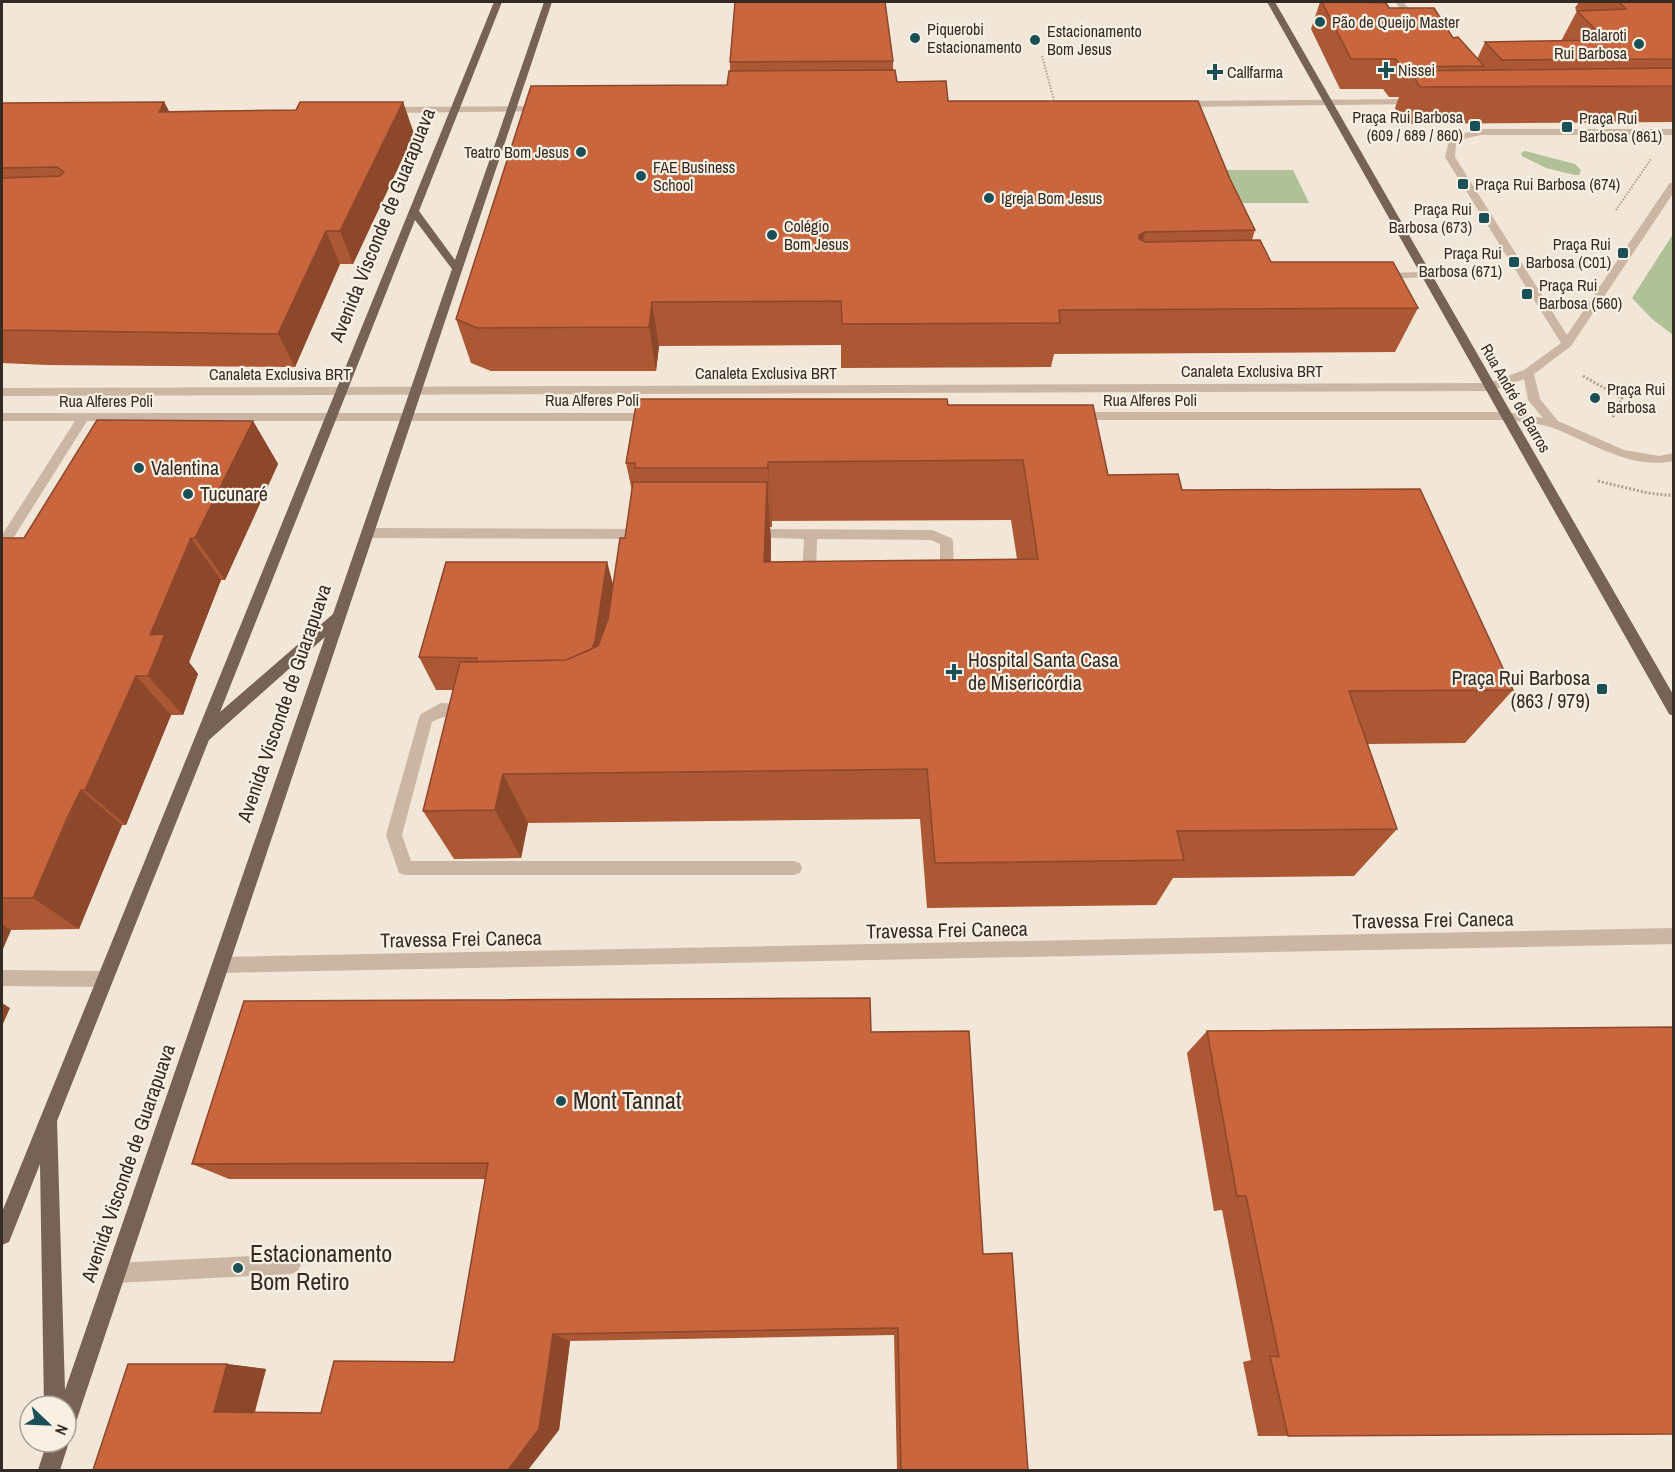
<svg xmlns="http://www.w3.org/2000/svg" width="1675" height="1472" font-family="'Archivo Narrow',sans-serif">
<style>
.green{fill:#b1c197}
.lines{fill:none;stroke-linecap:round;stroke-linejoin:round}
.path-far1{stroke:#b5a08d;stroke-width:2;stroke-dasharray:1.5 1.5;stroke-linecap:butt}
.path{stroke:#b5a08d;stroke-width:3;stroke-dasharray:2 2;stroke-linecap:butt}
.minor{fill:#cab6a3;fill-rule:evenodd}
.major{fill:#776256;fill-rule:evenodd}
.wall{fill:#ad5834;fill-rule:evenodd}
.shaded-wall{fill:#8d472b}
.building{fill:#c9663d;stroke:#8d472b;stroke-width:1.5}
.poi-dot{fill:#1a5057;stroke:#f9f0e3;stroke-width:2}
.labels{text-anchor:middle;stroke-width:4.5;stroke-linejoin:round;paint-order:stroke}
.far-poi-label{font-size:16px;fill:#342b25;stroke:#f9f0e3;text-anchor:start}
.far-street-label{font-size:16px;fill:#342b25;stroke:#f9f0e3}
.street-label{font-size:20px;fill:#342b25;stroke:#f9f0e3}
.poi-label{font-size:20px;fill:#342b25;stroke:#f9f0e3;text-anchor:start}
.near-poi-label{font-size:24px;fill:#342b25;stroke:#f9f0e3;text-anchor:start}
</style>
<rect width="100%" height="100%" fill="#f1e6d7"/>
<path class="green" d="M1525,151l50,13 6,6 -2,5h-4l-29,-7 -24,-12 -1,-3z
M1223,170h70l16,33h-73z
M1673,234v101l-21,-16 -20,-21z"/>
<g class="lines">
<path class="path-far1" d="M1042,56l13,48
M1616,210l35,-51"/>
<path class="path" d="M1552,266l26,1
M1583,376l39,22 -10,21
M1598,481l50,12 26,3"/>
<path class="minor" d="M1395,2h8l16,18v4h-6z
M1416,99l3,1v4l-240,3 -4,-3 4,-3z
M543,106l4,3 -1,2 -159,2 -4,-3 4,-3z
M1481,129h193v6h-193l-14,3 -11,6 -1,13 112,178 102,-151 5,-3v11l-103,154 -37,28 6,25 18,22 66,29 35,6 15,-3v8c-44,9 -81,-18 -121,-33 -14,-5 -31,-6 -46,-8h-432l-6,-4 6,-4h432l36,6 -15,-18 -4,-21 -34,12 -1488,5v-8l1487,-5 35,-13 37,-27 -116,-186 4,-16 12,-7z
M1426,272l5,3 -1,2 -49,2 -5,-3 5,-3z
M2,413h650l6,4 -6,4h-565l-78,124 -7,1v-11l73,-114h-73z
M368,528l279,1 7,5 -7,5 -279,-1 -7,-5z
M752,529l180,1 19,8 2,3 1,33 -6,7h-10l-2,-4 4,-5v-28l-9,-4 -114,-1 -1,34 5,5 -7,5 -10,-3 -2,-4 2,-37 -57,-2 -2,-3z
M441,703l32,2 2,4 -2,4c-14,5 -27,0 -41,9l-30,113 9,26h383l6,2 2,5 -2,5 -6,2h-389l-6,-2 -13,-38 33,-117 2,-4z
M1674,928v16l-1453,29 -6,-2 -3,-6 3,-6 6,-2z
M2,970l102,1 6,2 3,6 -3,6 -6,2 -102,-1z
M291,1254l7,3 3,7 -3,7 -7,3 -175,9 -7,-3 -3,-7 3,-7 7,-3z"/>
<path class="major" d="M494,2h8l-83,209 36,49 89,-258h8l-475,1417 -3,8 -8,3v-24h-22l-4,-242 -31,78 -7,3v-33zM415,220l37,49 -119,345 -113,98zM325,637l-260,753 -8,-269 152,-381z
M1267,2h8l399,694v20l-5,-2z
M66,1435l3,7 -9,28h-22l9,-28h19z"/>
</g>
<path class="wall" d="M1320,2h37l32,6 64,30 24,21 8,-17 76,-1 16,-30 -2,-3 4,-6h95v120l-270,2 -9,-16 4,-11h-10l-6,-8h-43l-29,-60z
M893,61v9l4,12 51,19 282,78 25,51 -3,10 19,22 147,46 -23,44 -341,2 -3,13 -210,1v-23l-182,1 -3,25h-165l-20,-8 -15,-44 271,-234 3,-14v-9z
M164,102l5,9 127,-1 107,-8 11,32 -61,130h-13l-45,103 -248,-2 -45,-2v-260z
M948,405l160,70 74,15 331,200 -48,53 -97,1 29,85 -43,47 -181,2 -17,27 -229,3 -7,-89 -392,4 -7,35 -67,1 -31,-48 30,-121h-17l-17,-33 188,-95 6,23 12,-47 7,-47 -6,-28zM1011,520l6,39 -246,3v-21l-1,-14h2v-6z
M253,421l25,43 -53,116h-4l-32,82 9,12 -15,41h-12l-45,110h-4l-11,26 -32,78 -68,1 -9,21v-413h22z
M1207,1031l467,403 -416,2 -15,-74 8,-2 -29,-150 -8,1 -27,-158z
M871,1032l112,222 45,216h-131l-3,-135 -324,6 -11,89 -466,40 134,-106 39,5 -11,43 66,1 133,-51 32,-183h-257l-37,-15z"/>
<path class="shaded-wall" d="M164,102l17,33 -22,-23z
M403,102l11,32 -61,130 -13,-33z
M326,231l14,33 -45,103 -17,-33z
M1145,232l-11,44 5,-41z
M652,302l7,44 -3,25 -7,-44z
M253,421l25,43 -53,116 -30,-42z
M768,462l4,59v6l-4,-59z
M767,482l4,59 -3,78 -4,-57z
M191,538l30,42 -32,82 9,12 -15,41 -35,-39 2,-41z
M607,562l9,34 -11,77 -16,-15z
M136,676l35,39 -45,110 -41,-35z
M503,774l25,49 -7,35 -26,-48z
M81,790l41,35 -43,104 -46,-31z
M2,924l9,6 -9,21z
M2,1003l8,5 -8,18z
M553,1334l17,7 -11,89 -31,40h-20z
M227,1364l39,5 -12,44 -40,-1z"/>
<path class="building" d="M735,2h150l8,59 -163,1z
M1322,2h35l29,1 3,5h45l19,30 5,-1 26,29 -83,1 -5,-8h-45z
M1619,2h55v57l-172,1 -17,-18 121,-2 -29,-29 49,-2z
M1674,68v18l-254,1 -10,-16z
M895,70l2,12 49,-1 2,20h250l32,78 25,51 -110,2 -6,3v4l6,3 115,-2 11,22h122l25,46 -359,2 1,13 -218,1 -1,-23 -189,1 -3,25 -172,1 -21,-9 75,-233 196,-1 2,-14z
M164,102l-5,10 137,-2 4,-8h103l-63,129h-14l-48,103 -276,-4v-152l58,-2 4,-4 -7,-5 -55,1v-65z
M637,399h310l1,6h145l15,70 70,-1 4,16 238,-1 93,201 -164,1 48,138 -220,2 7,29 -249,3 -8,-94 -424,5 -8,36 -72,1 37,-149 106,-2 32,-14 10,-27 12,-81h5l8,-56h134l-3,80 274,-3 -15,-99 -255,2v6h-133v-5h-9z
M97,420l156,1 -58,117h-4l-41,97 15,-1 -17,42h-12l-51,114h-4l-13,26 -35,82h-31v-360h22z
M446,562h161l-12,79 -3,8 -26,11 -90,2 1,-4 -58,-1z
M870,998l1,34 98,-1 14,223 29,-1 16,217h-127l-3,-142 -345,6 -14,95 -31,41h-415l35,-106h99l-13,48 107,1 13,-52 120,1 34,-199 -296,1 52,-163z
M1674,1027v407l-386,2 -18,-80 9,1 -33,-161h-9l-30,-165z"/>
<g class="poi-dot">
<circle cx="1320" cy="22" r="6"/>
<circle cx="915" cy="38" r="6"/>
<circle cx="1035" cy="40" r="6"/>
<circle cx="1639" cy="44" r="6"/>
<path d="M1383 61h6v6h6v6h-6v6h-6v-6h-6v-6h6z"/>
<path d="M1212 63h6v6h6v6h-6v6h-6v-6h-6v-6h6z"/>
<rect x="1469" y="120" width="12" height="12" rx="3"/>
<rect x="1561" y="121" width="12" height="12" rx="3"/>
<circle cx="581" cy="152" r="6"/>
<circle cx="641" cy="176" r="6"/>
<rect x="1457" y="178" width="12" height="12" rx="3"/>
<circle cx="989" cy="198" r="6"/>
<rect x="1478" y="212" width="12" height="12" rx="3"/>
<circle cx="772" cy="235" r="6"/>
<rect x="1617" y="247" width="12" height="12" rx="3"/>
<rect x="1508" y="256" width="12" height="12" rx="3"/>
<rect x="1521" y="288" width="12" height="12" rx="3"/>
<circle cx="1595" cy="398" r="6"/>
<circle cx="139" cy="468" r="6"/>
<circle cx="188" cy="494" r="6"/>
<path d="M951 663h6v6h6v6h-6v6h-6v-6h-6v-6h6z"/>
<rect x="1596" y="683" width="12" height="12" rx="3"/>
<circle cx="561" cy="1101" r="6"/>
<circle cx="238" cy="1268" r="6"/>
</g>
<g class="labels">
<g class="far-poi-label">
<text x="1332" y="28">Pão de Queijo Master</text>
<text x="927" y="35">Piquerobi<tspan x="927" dy="18">Estacionamento</tspan></text>
<text x="1047" y="37">Estacionamento<tspan x="1047" dy="18">Bom Jesus</tspan></text>
<text x="1627" y="41" text-anchor="end">Balaroti<tspan x="1627" dy="18">Rui Barbosa</tspan></text>
<text x="1398" y="76">Nissei</text>
<text x="1227" y="78">Callfarma</text>
<text x="1463" y="123" text-anchor="end">Praça Rui Barbosa<tspan x="1463" dy="18">(609 / 689 / 860)</tspan></text>
<text x="1579" y="124">Praça Rui<tspan x="1579" dy="18">Barbosa (861)</tspan></text>
<text x="569" y="158" text-anchor="end">Teatro Bom Jesus</text>
<text x="653" y="173">FAE Business<tspan x="653" dy="18">School</tspan></text>
<text x="1475" y="190">Praça Rui Barbosa (674)</text>
<text x="1001" y="204">Igreja Bom Jesus</text>
<text x="1472" y="215" text-anchor="end">Praça Rui<tspan x="1472" dy="18">Barbosa (673)</tspan></text>
<text x="784" y="232">Colégio<tspan x="784" dy="18">Bom Jesus</tspan></text>
<text x="1611" y="250" text-anchor="end">Praça Rui<tspan x="1611" dy="18">Barbosa (C01)</tspan></text>
<text x="1502" y="259" text-anchor="end">Praça Rui<tspan x="1502" dy="18">Barbosa (671)</tspan></text>
<text x="1539" y="291">Praça Rui<tspan x="1539" dy="18">Barbosa (560)</tspan></text>
<text x="1607" y="395">Praça Rui<tspan x="1607" dy="18">Barbosa</tspan></text>
</g>
<g class="far-street-label">
<text x="1252" y="377">Canaleta Exclusiva BRT</text>
<text x="766" y="379">Canaleta Exclusiva BRT</text>
<text x="280" y="380">Canaleta Exclusiva BRT</text>
<text transform="translate(1516 398) rotate(60)" y="6">Rua André de Barros</text>
<text x="592" y="406">Rua Alferes Poli</text>
<text x="1150" y="406">Rua Alferes Poli</text>
<text x="106" y="407">Rua Alferes Poli</text>
</g>
<g class="street-label">
<text transform="translate(382 225) rotate(-68)" y="7">Avenida Visconde de Guarapuava</text>
<text transform="translate(284 703) rotate(-71)" y="7">Avenida Visconde de Guarapuava</text>
<text transform="translate(1433 920) rotate(-1)" y="7">Travessa Frei Caneca</text>
<text transform="translate(947 930) rotate(-1)" y="7">Travessa Frei Caneca</text>
<text transform="translate(461 939) rotate(-1)" y="7">Travessa Frei Caneca</text>
<text transform="translate(128 1163) rotate(-71)" y="7">Avenida Visconde de Guarapuava</text>
</g>
<g class="poi-label">
<text x="151" y="475">Valentina</text>
<text x="200" y="501">Tucunaré</text>
<text x="968" y="667">Hospital Santa Casa<tspan x="968" dy="23">de Misericórdia</tspan></text>
<text x="1590" y="685" text-anchor="end">Praça Rui Barbosa<tspan x="1590" dy="23">(863 / 979)</tspan></text>
</g>
<g class="near-poi-label">
<text x="573" y="1109">Mont Tannat</text>
<text x="250" y="1262">Estacionamento<tspan x="250" dy="28">Bom Retiro</tspan></text>
</g>
</g>
<rect width="1675" height="1472" fill="none" stroke="#342b25" stroke-width="6"/>
<g transform="translate(48 1424) rotate(113)"><circle r="28" fill="#f9f0e3" stroke="#aaa197" stroke-width="1.5"/>
<path d="M0-4.5L10 22L0 15L-10 22Z" fill="#1a5057"/>
<text y="-9" font-size="16" font-weight="bold" text-anchor="middle" fill="#342b25">N</text>
</g>
</svg>
